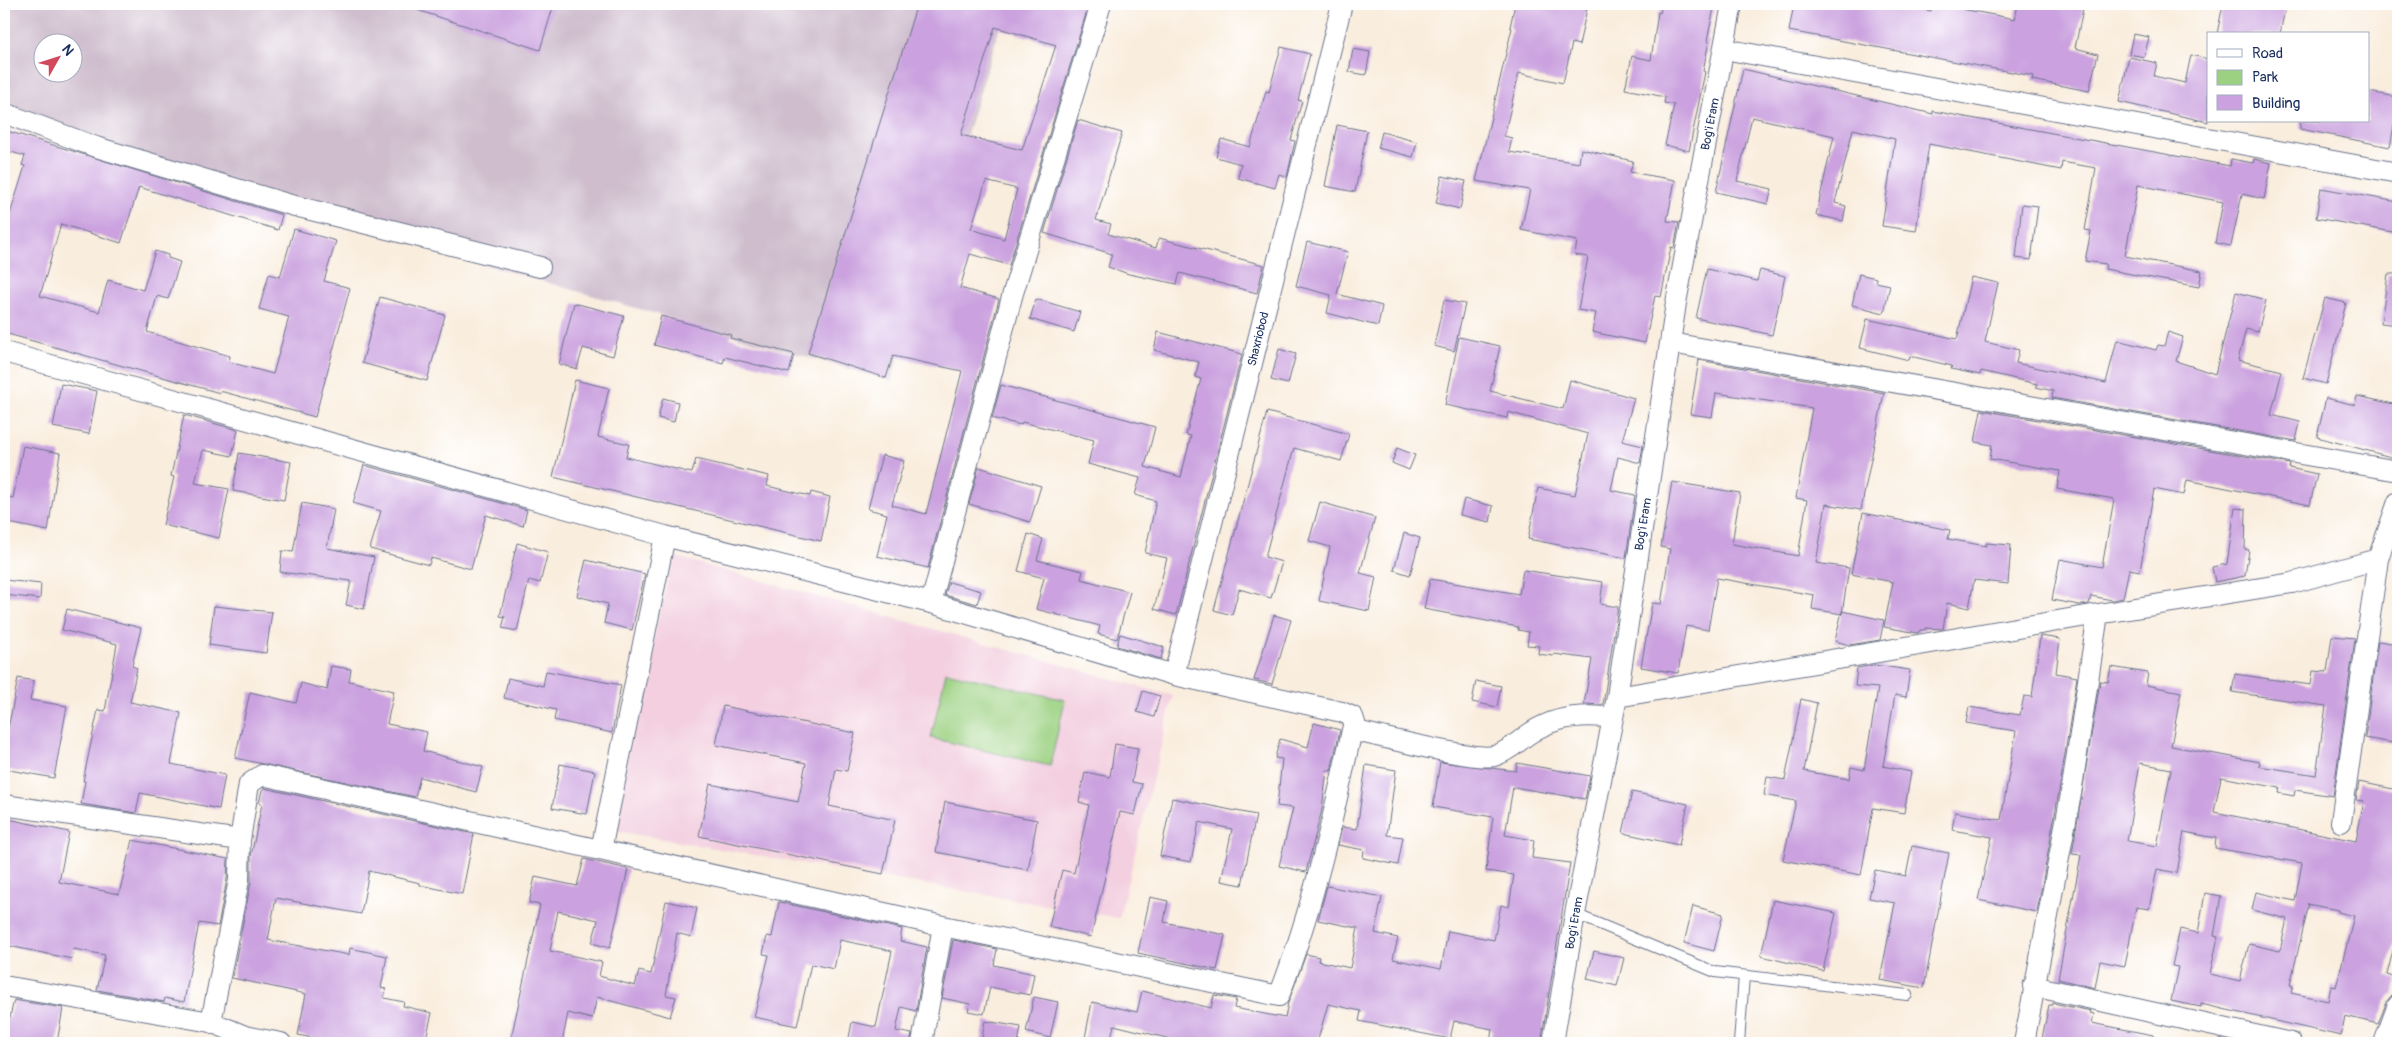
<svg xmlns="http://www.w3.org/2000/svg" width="2402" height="1047" font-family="Pangolin,sans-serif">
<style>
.built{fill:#f3cfdf}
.industrial{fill:#cfbdce;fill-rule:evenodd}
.green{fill:#9cd182;stroke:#5c8070}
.building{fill:#cba2df;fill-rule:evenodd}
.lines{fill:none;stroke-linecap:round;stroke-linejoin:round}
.service-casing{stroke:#69728a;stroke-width:12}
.minor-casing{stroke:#69728a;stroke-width:22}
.service{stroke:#fff;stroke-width:10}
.minor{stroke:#fff;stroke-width:20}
.labels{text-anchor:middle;stroke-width:4;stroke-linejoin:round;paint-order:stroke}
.street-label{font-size:12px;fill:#1b2f5e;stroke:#fff}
</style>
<rect width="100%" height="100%" fill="#fff"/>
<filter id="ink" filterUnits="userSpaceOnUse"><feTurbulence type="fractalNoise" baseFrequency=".02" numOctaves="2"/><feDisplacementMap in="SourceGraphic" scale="10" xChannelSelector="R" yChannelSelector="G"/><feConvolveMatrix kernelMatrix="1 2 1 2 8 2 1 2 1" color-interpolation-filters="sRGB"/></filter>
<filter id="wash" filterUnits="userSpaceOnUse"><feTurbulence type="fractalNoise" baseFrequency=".0096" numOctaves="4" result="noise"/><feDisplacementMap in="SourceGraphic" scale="20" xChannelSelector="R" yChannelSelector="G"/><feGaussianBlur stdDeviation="1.12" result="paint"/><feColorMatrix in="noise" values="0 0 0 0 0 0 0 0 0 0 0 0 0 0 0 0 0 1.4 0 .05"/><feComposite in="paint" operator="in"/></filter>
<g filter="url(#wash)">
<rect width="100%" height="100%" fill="#f9eddd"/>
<path class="built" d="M673,556l500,140 -54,222 -509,-88z"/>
<path class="industrial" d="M4,4h1003l-116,377 -887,-254zM42,42h30v30h-30z"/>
<path class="green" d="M946,672l119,28 -15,66 -119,-28z"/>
<g id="blocks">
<path class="building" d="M408,4h146l-14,46 -132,-43z
M917,4h172l-80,261 -39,-11 -10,34 39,11 -71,269 -51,-12 10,-42 -19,-5 14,-54 22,6 -12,44 34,9 36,-143 -69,-15 -7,22 -78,-25zM995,27l61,18 -34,105 -61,-15zM986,181l31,8 -13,50 -33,-10z
M1515,4h73l-9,41 -7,-2 -9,40 -44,-10 -15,63 8,2 -3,14 70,11 2,-14 52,12 -3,11 45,8 -8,41 12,1 -5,26 -3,-1 -10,50 -6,-1 -10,47 -53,-11 4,-19 -18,-3 10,-53 -13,-2 2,-14 -56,-11 9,-40 -54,-9 36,-153 -2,-1z
M1662,4h53l-8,36 2,1 -6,30 2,1 -16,79 -24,-6 9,-40 -10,-2 1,-6 -40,-8 7,-33 19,4 7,-48 2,1z
M1794,4h101l36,7 2,-7h30l-1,5 53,10 3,-15h66l-9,44 23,6 -9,37 -57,-11 1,-4 -244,-45z
M2223,4h63l-6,30h-63z
M2133,34l16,3 -5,20 -15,-3z
M1281,47l29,7 -12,46 4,1 -11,39 4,1 -8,36 -8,-3 -4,14 -37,-10 3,-14 -25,-7 5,-18 29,8 16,-56 3,1z
M1353,49l17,3 -4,23 -17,-3z
M2191,55l17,4v63l-89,-20 10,-45 28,6 -3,13 31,7z
M1743,69l190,45v-3l297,55 1,-7 22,4 1,-4 17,4 -7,36 -22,-5 -11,52 -16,-3 8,-41 -85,-17 -13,71 77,15 -3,16 -94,-18 1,-5 -21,-3 6,-30 -6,-1 11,-62 -34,-6 -1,8 -132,-26 -13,87 -34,-5 13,-87 -42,-10 -18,74 11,3 -3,15 -27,-6 18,-79 -82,-19 -15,64 35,8 -4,15 -52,-12z
M2368,92l30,5v29l-4,-1 -4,22 -90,-18v-8h68z
M1078,120l44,13 -26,87 15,4 -3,10 48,14 3,-10 105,27 -7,28 -77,-20 -3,11 -48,-10 -21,-7 4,-13 -68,-21z
M1337,125l30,6 -12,61 -30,-6z
M4,130l278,85 -4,15 -139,-43 -18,56 -60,-19 -21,72 59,16 9,-32 35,10 12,-39 13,4v3l12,4 -12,37 -11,-3 -10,36 83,24 -1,6 44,12 16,-57 -30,-8 10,-35 11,3 14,-48 42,12 -12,40 26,7 -35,129 -95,-26v2l-216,-60v-110l3,1 18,-58 -3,-1 3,-9 -21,-6z
M1382,132l35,10 -4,15 -35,-9z
M1442,176l24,5 -6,28 -24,-6z
M2321,188l77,14v31l-82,-15z
M2022,204l16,2 -7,54 -15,-2z
M1307,242l41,10 -11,42 45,12 -4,20 -51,-13 4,-18 -35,-9z
M1707,269l50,12 3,-11 25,6 -13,59 -76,-17z
M1859,274l17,4v4l14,3 -6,28 -32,-8z
M2388,274h10v51l-17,-2z
M1971,277l27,6 -13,59 34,8 -3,13 90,20 11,-43 39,10 2,-5 6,1 4,-14 15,5 -7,24 39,13 21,-82 30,8 -8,32 -12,-3 -8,31 44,11 -11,44 29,7 -4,19 -244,-43 1,-7 -17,-4 1,-3 -56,-13 -1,4 -29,-6 1,-3 -42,-10 -1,4 -49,-12 7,-29 90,20z
M380,297l65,18 -18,66 -65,-18z
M2325,298l21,5 -20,81 -23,-6z
M1036,299l44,13 -6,20 -44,-13z
M1444,300l21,4 -11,47 -20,-5z
M574,303l50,13 -11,40 -30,-8 -6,21 -18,-5z
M661,316l70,19 -1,3 64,16 -5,19 -64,-16 -2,6 -69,-18z
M1158,332l84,22 -66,261 -22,-6 13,-51 -22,-5 11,-52 -21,-6 5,-17 -52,-14 6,-24 -72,-18 -1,3 -29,-7 9,-33 154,42 -10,40 36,10 10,-41 -5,-1 15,-56 -6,-2 4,-15 -45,-12z
M1459,337l41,9 -10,45 73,18 7,-29 64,18 -12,43 21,5 -3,17 -22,-6 -7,33 24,5 -9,63 -98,-19 10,-51 37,7 13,-61 -80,-22 -1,6 -62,-13z
M1279,349l17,5 -8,30 -17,-4z
M1699,360l185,33 -23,117 -35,-6 -10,59 33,5 -7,46 -30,-5 2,-14 -97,-17 -9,52 -22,-4 -8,47 -37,-6 11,-64 9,1 9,-55 -9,-2 11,-65 68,11 -8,51 66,12 9,-56 -11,-2 16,-90 -96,-15 -4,24 -22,-3z
M575,380l34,8 -11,49 31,7 -3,13 66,16 4,-14 73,17 -2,10 43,10 1,-4 19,5 -9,44 -268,-64z
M61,384l36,7 -8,43 -36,-7z
M2357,396l41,9v54l-81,-22 9,-39 29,7z
M663,398l15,4 -4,20 -16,-4z
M1981,410l309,54 -1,4 28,6 -7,31 -123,-25 -3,15 -30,-6 -14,82 -11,-2 -6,29 -11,2 -21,-4 -2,8 -10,1 -27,-5 8,-41 42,8 12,-68 -57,-10 3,-18 -70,-12 2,-14 -17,-3z
M1267,412l82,22 -8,27 -47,-13 -29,109 17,5 -11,36 -32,-9 -7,26 -18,-5z
M184,415l54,15 -6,26 -29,-6 -8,33 34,6 -10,49 -56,-13 11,-48 -3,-1z
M23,446l37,7 -12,78 -44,-9v-26l9,2z
M1397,448l18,7 -6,15 -17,-7z
M239,453l52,9 -7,38 -51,-9z
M364,465l163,45 -4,16 -37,-11 -15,54 -40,-11 -2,7 -59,-16 11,-38 -28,-8z
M979,467l62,19 -11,36 -61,-18z
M1464,499l29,7 -3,16 -30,-7z
M1320,502l55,16 -15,55 16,4 -7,34 -50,-10 11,-54 -21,-6z
M302,503l32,6 -7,39 47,9 -10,52 -18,-4 5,-24 -71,-9 2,-21 11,1z
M2235,508l11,1 -1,40 4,1 -4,26 -30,6 -3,-15 15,-3z
M1863,513l87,17 -2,9 38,7v-3l25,2 -3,39 -34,-4 -5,28 -22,-5 -4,26 -18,-1v2h-5l-2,3 -34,-6 9,-45 -42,-8z
M1404,533l16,5 -10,37 -16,-5z
M1028,534l15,5 -6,21 46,11 -2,8 49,13 -13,47 -19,-5 2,-8 -64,-17 8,-31 -26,-7z
M517,543l31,9 -8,31 -11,-3 -12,51 -15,-3 3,-11 -5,-1z
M586,560l59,14 -13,56 -28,-7 4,-19 -31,-8z
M1523,570l80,12 -3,22 18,3 -15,98 -19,-1 8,-45 -38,-5 -1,2 -15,-2 1,-8 -12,-1 2,-13 -11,-2v-3l-94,-18 6,-30 89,15z
M4,580l37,4 -1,15 -36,-4z
M949,582l32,9 -4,13 -32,-9z
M214,606l58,6 -6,41 -57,-8z
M67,609l74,19 -9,38 5,2 -7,34 51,11 -10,51 54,11 -6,34 -79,-16 -4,20 -55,-9 4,-23h-2l15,-71 7,1 12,-67 -55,-14z
M1842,611l42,9 -4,20 -31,5 -14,-4z
M1274,615l17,5 -19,64 -18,-4z
M1120,634l44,13 -3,12 -44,-13z
M2040,636l20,3 -4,34 21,4 -18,115 -22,120 -59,-12 14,-63 -40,-7 3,-18 46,8 15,-89 -50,-8 3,-16 51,8 4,-19 8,1z
M2332,636l23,2 -22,158 -38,-6 -1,6 -15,-3 1,-5 -59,-11 -7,35 142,29 8,-40 -8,-1 3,-18 39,8v139l-11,46 10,3 -4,16 -6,7 -9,23 -33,-8 -4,20 -140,-32v3l-30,-6 7,-34 -6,-1 8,-37 18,4 7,-40 16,3 -7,40 4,1 -8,37 30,7 9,-37 31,7 7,-32 -35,-9 4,-18 39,9 7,-38 -87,-15 1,-10 -32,-6 -7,41 -20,-4 -8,40 -13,-2 -11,59 -25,-5 -5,27 -37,-9 23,-124 -9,-1 28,-173 8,1 3,-15 37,6 -2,12 35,7 -10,54 89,16 -1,4 57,9 10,-69 -94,-14 3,-18 76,11 2,-14 14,1zM2140,763l31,6 -14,77 -30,-5zM2307,904l31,6v2l16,4 -18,71 -5,-1 -3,15 -37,-8 2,-7 -3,-1 19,-81z
M2378,641l20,3v100l-33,-6z
M1874,665l36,5 -4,27 -11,-2 -12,71 28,6 -7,41 -31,-5 -12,67 -78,-15 13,-59 -32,-6 3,-18 18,3 16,-81 16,4 -13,68 45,8 2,-12 13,3 14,-82 -23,-2 2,-18z
M331,666l20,3 -2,12 45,10 -7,33 40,8 -4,19 60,16 -7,25 -56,-15 -5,20 -180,-39 15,-66 46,11 5,-20 26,7z
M546,671l75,14 -9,48 -58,-13 2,-10 -52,-12 4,-20 35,8z
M18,678l16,3 -4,19 37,6 -13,72 -50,-9v-19z
M1476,681l25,5 -4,21 -25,-5z
M1143,691l17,5 -6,21 -17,-5z
M723,706l132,27 -8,38 -11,-2 -7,37 66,14 -12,54 -184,-38 11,-52 88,18 8,-39 -90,-18z
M1314,723l26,7 -9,41 -4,-1 -5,39 -16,63 -27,-6 14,-58 -16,-2 5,-47 -7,-1 5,-19 28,8z
M1115,744l23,4 -6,34 10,2 -7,31 -15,-3 -29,125 -42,-10 13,-57 12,3 15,-68 -10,-3 6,-30 25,5z
M1440,762l76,9 1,-8 73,13 -5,23 -72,-12 -8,48 29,5 -2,18 38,5 -29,180h-51l2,-14 -38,-8 -4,18 -91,-18 2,-10 -33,-7 -11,39h-130l-73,-18 -4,18h-26l8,-41 45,10 5,-21 69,17 3,-13 22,4 -2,9 51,10 3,-15 18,-49 13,3 -1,4 32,7 8,-40 -40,-8 9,-34 55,11 -7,36 23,5 -5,21 48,10 7,-38 46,9 7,-35 8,2 5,-32 -28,-4 7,-54 -60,-10z
M560,764l35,7 -8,43 -35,-6z
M1366,765l30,5 -9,65 16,2 -5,28 -35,-7 1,-8 -26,-5 4,-18 15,2z
M264,788l210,46 -12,60 -42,-9v-2l-51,-12 -8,43 -85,-16 -8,42 81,15 1,-7 37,8 -6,32 5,1 -2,9 20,4 -1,4 29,7 -7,30h-13l-16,-3 -1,3h-58l-39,-8 8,-41 -74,-16 19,-96v-26l11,-52 -3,-1 3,-13z
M1632,792l56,12 -9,41 -56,-12z
M1172,798l84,17 -14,70 -21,-4 11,-52 -33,-7 -8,40 -31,-6z
M945,802l92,18 -9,50 -92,-18z
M4,818l65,14 -10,50 60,12 13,-54 96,19 -1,20 -9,47 -19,-3 -15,79 -19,-4 -1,4 -67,-12 8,-35 -31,-6 -2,10 -68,-14z
M1912,846l37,7 -25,135 -44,-8 15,-77 -26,-5 6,-28 31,6z
M584,859l44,10 -18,79 -18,-5 6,-23 -40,-9 -8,40 52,11 -3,14 36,10 4,-15 12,3 15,-73 31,7 -6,29 -14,-4 -11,62 10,2 -6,20 -73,-20 -5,22 -24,-6 -6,30h-52l30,-138 -11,-2 6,-26 42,9z
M1150,897l18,4 -4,21 61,13 -8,35 -79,-17z
M1773,900l63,13 -13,58 -62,-15z
M779,902l123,27 -2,12 27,6 -11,64 -15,-4 -5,24 16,3 -2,9h-62l4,-21 24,5 16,-76 -52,-11 -6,29 -23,-5 -14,62 -43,-9 15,-62 -6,-1 4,-18 5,1z
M1693,906l30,8 -9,37 -30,-8z
M953,940l44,9 -3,16 40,9 -4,21 -40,-8 -6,27 -16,-3 2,-7 -28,-6z
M1594,951l30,7 -7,28 -30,-7z
M1034,997l24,5 -8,36 -24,-6z
M14,1000l49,8 -6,35h-53v-27l6,1z
M2053,1003l38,8 -1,2 4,1 -2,9 61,12v8h-112l8,-38h4z
M985,1021l36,6 -3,16h-37z"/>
</g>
</g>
<g filter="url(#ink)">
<use href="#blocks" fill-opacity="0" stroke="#69728a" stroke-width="1"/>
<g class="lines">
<g class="service-casing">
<path id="service" d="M1575,914l140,58 192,23
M1739,1043l5,-67"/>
</g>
<g class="minor-casing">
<path id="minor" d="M1724,49l674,124
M4,113l92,34 195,58 249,62
M1671,343l727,128
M4,352l661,184 266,67 243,72 168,37 11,5 2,6 -3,7c27,6 121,31 142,26 16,-5 25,-16 38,-24 24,-16 53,-18 81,-14
M931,603l82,-310 88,-289
M1174,675l168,-671
M1617,697l481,-83 194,-31 86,-24 20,-57
M4,805l236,35 9,-56 13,-9 681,151 336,70c33,-85 54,-177 73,-266
M2341,822l37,-263
M601,850l64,-314
M4,986l207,36 34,14 36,7
M2033,986l258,57
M211,1022l28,-142 1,-40
M922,1043l21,-117
M1553,1043l22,-129 42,-217 59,-394 56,-299
M2024,1043l47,-249 27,-180
M2384,1043l14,-38"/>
</g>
<use href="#service" class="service"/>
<use href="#minor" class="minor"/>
</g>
</g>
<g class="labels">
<g class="street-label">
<text transform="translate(1710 124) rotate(-79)" y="4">Bog'i Eram</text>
<text transform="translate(1258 339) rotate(-76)" y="4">Shaxriobod</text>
<text transform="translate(1643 524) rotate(-81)" y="4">Bog'i Eram</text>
<text transform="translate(1574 923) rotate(-80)" y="4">Bog'i Eram</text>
</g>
</g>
<rect width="2402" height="1047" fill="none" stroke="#fff" stroke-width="20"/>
<rect x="2207" y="32" width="162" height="90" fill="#ffffff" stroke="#a4acbf"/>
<rect x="2217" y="49" width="25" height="8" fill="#ffffff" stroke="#a4acbf"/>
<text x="2252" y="58" font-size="15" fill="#1b2f5e">Road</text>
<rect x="2217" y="70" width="25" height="15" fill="#9cd182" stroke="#a4acbf"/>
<text x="2252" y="82" font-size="15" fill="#1b2f5e">Park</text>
<rect x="2217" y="95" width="25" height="15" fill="#cba2df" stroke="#a4acbf"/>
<text x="2252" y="108" font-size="15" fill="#1b2f5e">Building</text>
<g transform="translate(58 58) rotate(51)"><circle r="24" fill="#ffffff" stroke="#a4acbf"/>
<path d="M0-4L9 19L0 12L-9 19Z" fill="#d1495b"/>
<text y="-8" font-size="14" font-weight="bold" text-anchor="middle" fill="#1b2f5e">N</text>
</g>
</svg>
